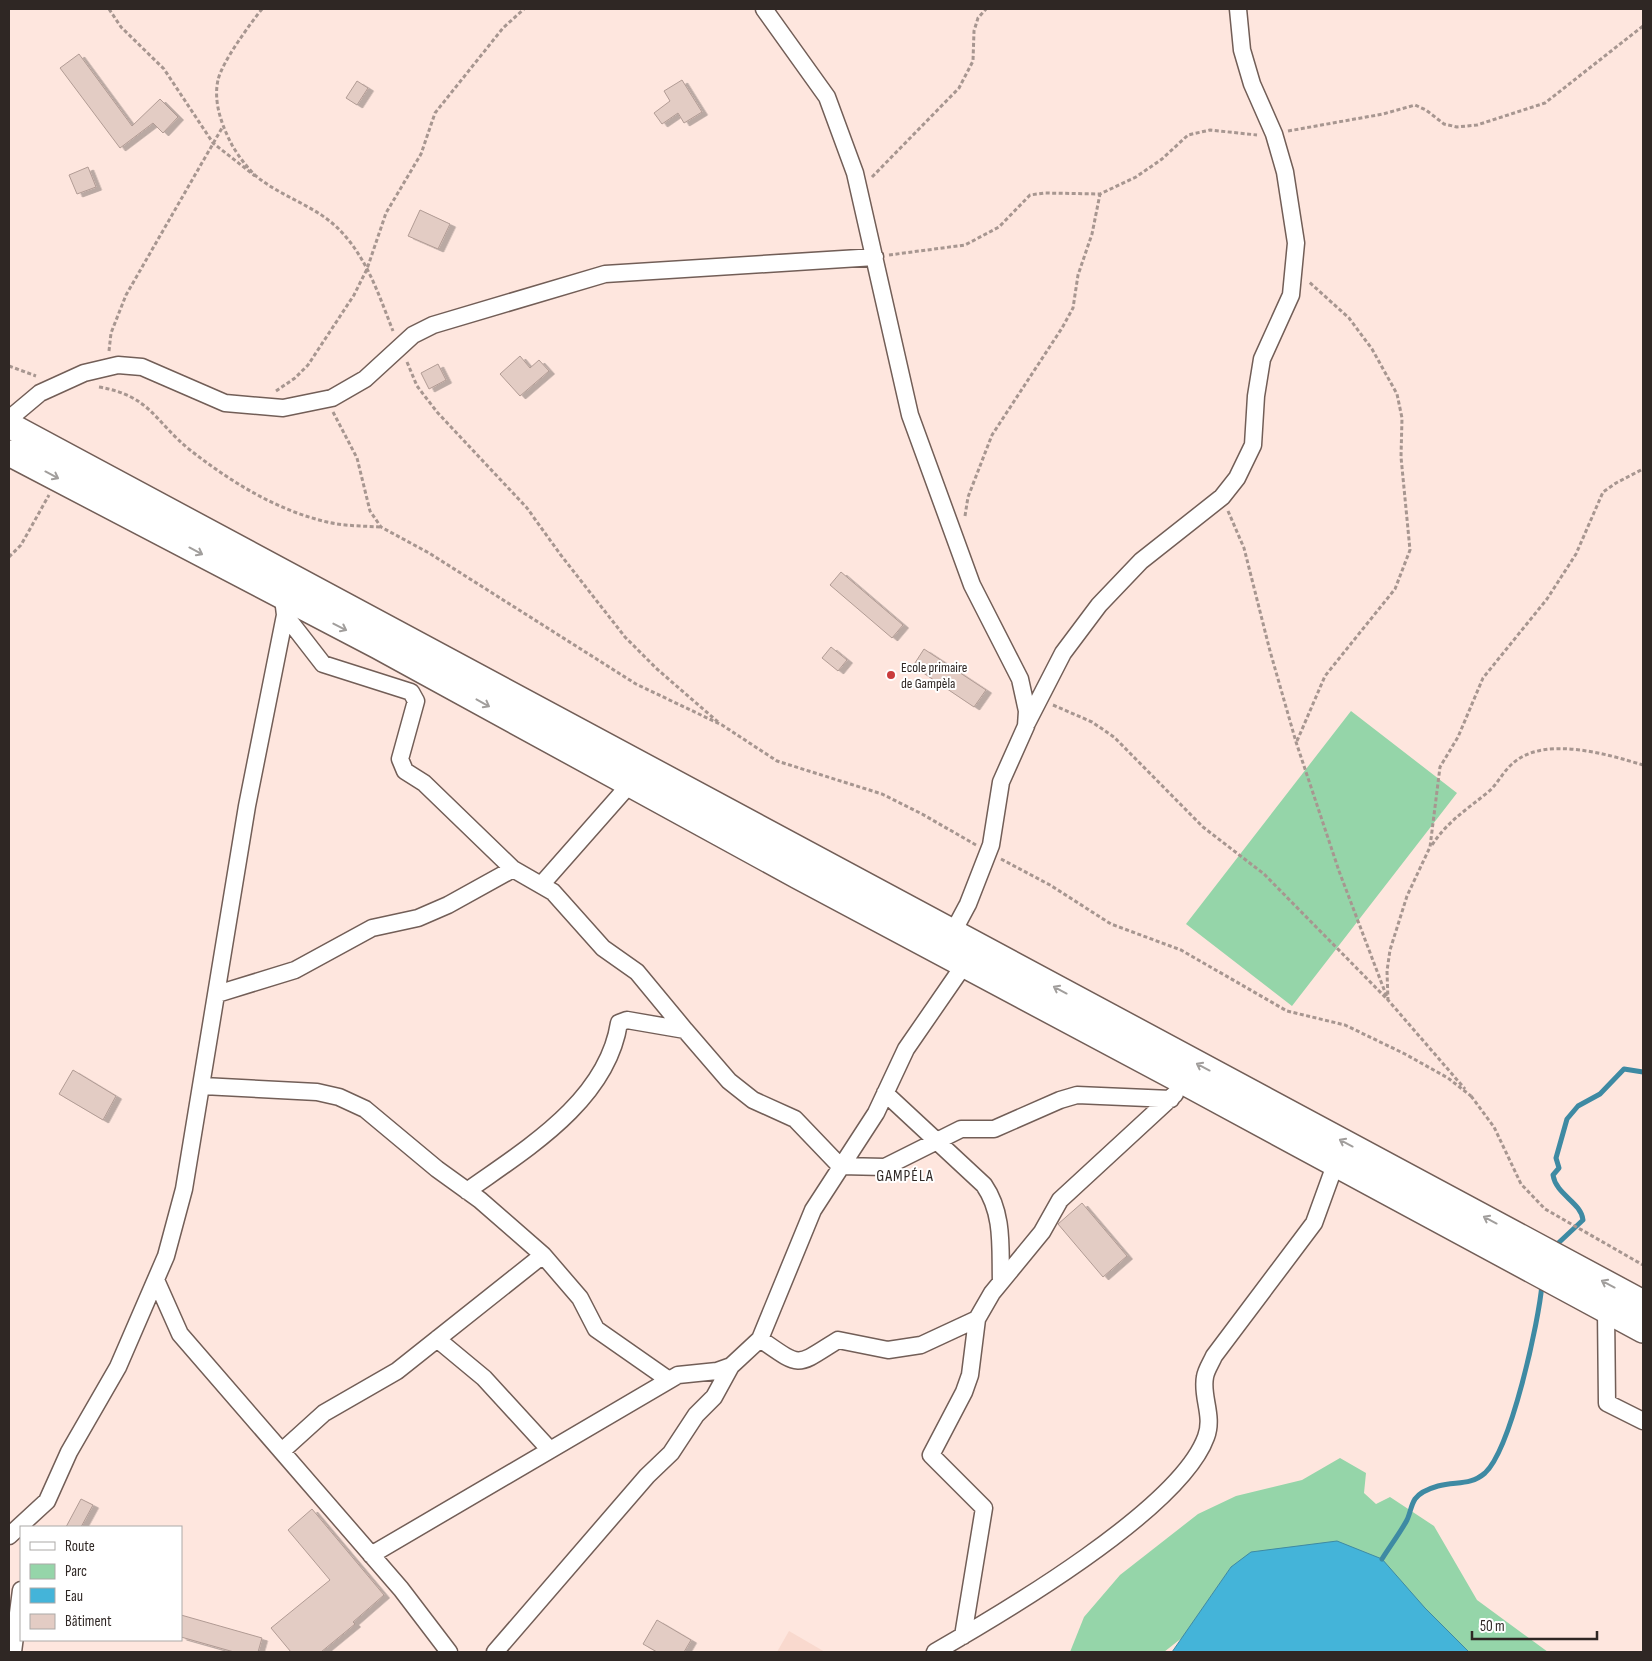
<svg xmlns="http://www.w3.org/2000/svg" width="1652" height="1661" font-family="'Sofia Sans Condensed',sans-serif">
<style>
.built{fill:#f9d9ce}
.green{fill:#95d5a9}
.water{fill:#44b4d9;stroke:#3e8aa3}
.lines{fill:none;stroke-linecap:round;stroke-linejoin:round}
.stream{stroke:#3e8aa3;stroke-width:5}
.building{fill:#e3ccc4;stroke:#b19b94;filter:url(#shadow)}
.minor-casing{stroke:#725e57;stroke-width:19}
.highway-casing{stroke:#725e57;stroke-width:28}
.path{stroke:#a79690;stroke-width:3;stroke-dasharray:4 2.5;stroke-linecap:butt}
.minor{stroke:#fff;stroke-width:16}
.highway{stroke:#fff;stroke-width:25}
.oneway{stroke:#a19e9c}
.poi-dot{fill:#ca3b3b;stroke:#fff;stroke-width:2}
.labels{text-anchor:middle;stroke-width:4;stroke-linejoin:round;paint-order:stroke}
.poi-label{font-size:14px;fill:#2f2724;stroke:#fff;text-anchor:start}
.quarter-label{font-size:16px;letter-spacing:1px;fill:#2f2724;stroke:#fff}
</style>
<defs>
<filter id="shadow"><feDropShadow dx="5.5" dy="3" stdDeviation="0" flood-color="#0004"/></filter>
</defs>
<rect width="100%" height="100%" fill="#fee6de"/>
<path class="built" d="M789,1631l36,21h-48z"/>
<path class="green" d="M1351,711l106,82 -165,213 -106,-82z
M1340,1458l26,15 -2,20 12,11 14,-7 44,29 43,74 71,52h-79l-44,-44 -194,-41 -48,70 -19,15h-94l14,-35 36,-42 78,-61 38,-18 66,-16z"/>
<path class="water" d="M1337,1541l45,18 43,49 44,44h-297l59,-85 20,-15z"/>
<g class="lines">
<path class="stream" d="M1553,1248l30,-28c-2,-18 -27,-25 -30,-45l6,-7 -3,-10 11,-39 11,-13 22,-12 24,-25 19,3
M1382,1559c8,-13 18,-26 25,-39 3,-6 4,-15 8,-21 5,-7 16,-11 23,-13 18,-5 32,0 47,-13 26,-24 54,-152 57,-189"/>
</g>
<path class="building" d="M79,54l53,72 28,-27 18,18 -15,16 -10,-10 -33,25 -60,-80z
M682,80l20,32 -18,11 -6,-10 -16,11 -8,-11 16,-12 -6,-10z
M357,81l11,7 -11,17 -11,-7z
M88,167l8,20 -19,7 -8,-19z
M420,210l30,14 -12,25 -30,-13z
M520,356l10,12 9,-8 10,11 -29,25 -20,-22z
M438,364l8,16 -17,9 -8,-16z
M841,572l62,53 -11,13 -62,-53z
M831,647l16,13 -9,11 -16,-13z
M924,649l62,41 -12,17 -61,-41z
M73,1070l43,26 -13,24 -44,-26z
M1082,1203l45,53 -24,21 -45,-53z
M81,1499l12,6 -12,22h-15z
M312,1509l72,86 -31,27 2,2 -34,28h-30l-20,-24 59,-48 -42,-50z
M181,1615l81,23 -4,14h-24l-53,-15z
M657,1620l34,20 -7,12h-27l-14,-8z"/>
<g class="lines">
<g class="minor-casing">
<path id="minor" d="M764,9l63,88 28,76 55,242 62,170 48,94 7,32 -1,15 -25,56 -10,63 -23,59 -15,28
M9,419l31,-26 44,-20 34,-8 24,2 83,36 58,5 49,-10 33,-19 48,-44 20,-10 172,-51 270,-17
M285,615l38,49 88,28 5,9 -16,58 5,12 19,12 89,86 40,23 50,56 34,24 48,58
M1027,723l36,-70 36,-48 42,-44 81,-64 15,-19 16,-33 3,-49 6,-37 29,-64 5,-52 -11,-71 -11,-38 -22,-50 -10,-34 -4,-41
M541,885l89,-101
M217,994l78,-24 77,-42 46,-10 30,-13 65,-36
M203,1086l114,6 22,5 26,12 72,60 43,31 63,55 37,43 16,31 73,51
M885,1093l99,92c20,29 16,63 17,97
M467,1191c59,-42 140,-90 152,-168l8,-3 58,10 44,51 24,19 42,19 45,47 45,1 76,-38h33l66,-29 17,-5 94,4
M156,1280l24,54 221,255 48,63
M1606,1310l1,93 36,18
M437,1339l47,39 66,72
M760,1339c42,29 35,28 78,1l50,10 33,-5 56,-26
M282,1451l42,-38 73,-42 146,-116
M9,1536l38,-35 22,-49 49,-85 48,-111 18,-67 63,-383 38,-191 -2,-17
M371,1555l307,-180 39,-4 14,-5 29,-27 53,-129 63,-97 30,-64 58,-84
M963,1636l21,-128 -53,-53 33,-63 6,-17 7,-56 15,-26 50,-61 18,-32 115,-106
M13,1652l8,-62
M495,1652l152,-176 24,-23 25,-38 18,-18 17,-31
M935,1652c68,-39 245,-143 271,-215 8,-21 -5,-41 -1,-60 1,-7 6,-14 9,-21l100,-133 21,-58"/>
</g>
<g class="highway-casing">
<path id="highway" d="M9,425l1634,878
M9,453l369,193 420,230 386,206 459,248"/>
</g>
<path class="path" d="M109,9l12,18 43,42 49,74 42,33
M262,9c-12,15 -40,53 -44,71 -5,22 4,46 14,65 7,12 18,27 29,35 29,21 61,28 85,57 23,27 34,61 47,94
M1288,131l95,-17 32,-9 11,5 18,14 13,3 20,-2 68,-22 98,-77
M872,177l87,-89 14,-27 1,-30 4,-13 8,-9
M889,255l76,-10 34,-18 31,-32 15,-2 55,1 36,-17 26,-18 26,-24 22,-5 47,5
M109,351l2,-18 15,-38 96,-167
M407,362l10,24 20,26 90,96 33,46 65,83 32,32 61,53
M9,366l27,10
M99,387c52,9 55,34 91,63 41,32 86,60 137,72 17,4 36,4 53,5
M276,391l19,-13 13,-13 46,-70 13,-26 19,-56 35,-59 14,-41 68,-85 21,-19
M333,412l24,46 13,53 11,16 48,26 207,131 86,41 55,36 105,33 40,20 54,31
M1228,511l16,37 26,103 26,91 43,129 49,129 77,89
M965,516l3,-19 24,-62 70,-107 11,-20 5,-33 14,-41 8,-40
M9,557l12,-12 28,-50
M1053,705l39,17 22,15 89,90 61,47 124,126 -1,-29 3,-21 17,-54 23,-49 10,-80 18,-30 25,-59 64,-79 29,-45 27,-62 13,-9 27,-14
M1297,741l28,-65 70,-87 15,-39 -9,-93 1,-39 -5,-24 -25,-45 -23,-31 -41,-37
M1432,845c15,-23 34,-35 55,-52 10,-8 15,-20 25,-29 31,-29 95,-10 131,1
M1001,859l49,26 61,39 70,26 106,61 58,14 60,29 43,24 23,18
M1471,1096l23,31 27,57 24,25 98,56"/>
<use href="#minor" class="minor"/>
<use href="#highway" class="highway"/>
</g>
<defs><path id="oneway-shaft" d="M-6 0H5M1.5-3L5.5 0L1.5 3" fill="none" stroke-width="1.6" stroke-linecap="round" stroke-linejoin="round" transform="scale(1.25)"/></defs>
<g class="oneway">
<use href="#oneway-shaft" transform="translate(52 475) rotate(28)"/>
<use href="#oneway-shaft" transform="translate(196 551) rotate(28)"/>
<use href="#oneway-shaft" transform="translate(340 627) rotate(27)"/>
<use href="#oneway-shaft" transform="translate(483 703) rotate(29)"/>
<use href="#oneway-shaft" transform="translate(1060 990) rotate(-152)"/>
<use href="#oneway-shaft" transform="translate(1203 1067) rotate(-152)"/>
<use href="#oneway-shaft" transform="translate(1346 1143) rotate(-152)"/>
<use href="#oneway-shaft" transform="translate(1490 1220) rotate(-152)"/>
<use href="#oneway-shaft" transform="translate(1608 1284) rotate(-152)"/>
</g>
<circle class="poi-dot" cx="891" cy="675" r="5"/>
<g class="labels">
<g class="poi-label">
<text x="901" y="672">Ecole primaire<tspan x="901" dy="16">de Gampèla</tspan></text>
</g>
<g class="quarter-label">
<text x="905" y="1181">GAMPÉLA</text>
</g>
</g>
<rect width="1652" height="1661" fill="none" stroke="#2f2724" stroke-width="20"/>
<rect x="20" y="1526" width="162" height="115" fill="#ffffff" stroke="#aca9a7"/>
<rect x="30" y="1542" width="25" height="8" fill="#ffffff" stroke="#aca9a7"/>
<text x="65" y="1551" font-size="15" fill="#2f2724">Route</text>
<rect x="30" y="1564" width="25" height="15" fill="#95d5a9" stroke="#aca9a7"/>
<text x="65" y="1576" font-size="15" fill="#2f2724">Parc</text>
<rect x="30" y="1588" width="25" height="15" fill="#44b4d9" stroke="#aca9a7"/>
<text x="65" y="1601" font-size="15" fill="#2f2724">Eau</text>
<rect x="30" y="1614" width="25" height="15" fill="#e3ccc4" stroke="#aca9a7"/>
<text x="65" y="1626" font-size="15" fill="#2f2724">Bâtiment</text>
<path d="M1472 1631v8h125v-8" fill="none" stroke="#2f2724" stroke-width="2.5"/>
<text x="1480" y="1631" font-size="15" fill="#2f2724" stroke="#ffffff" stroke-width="4" paint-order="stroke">50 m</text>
</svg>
